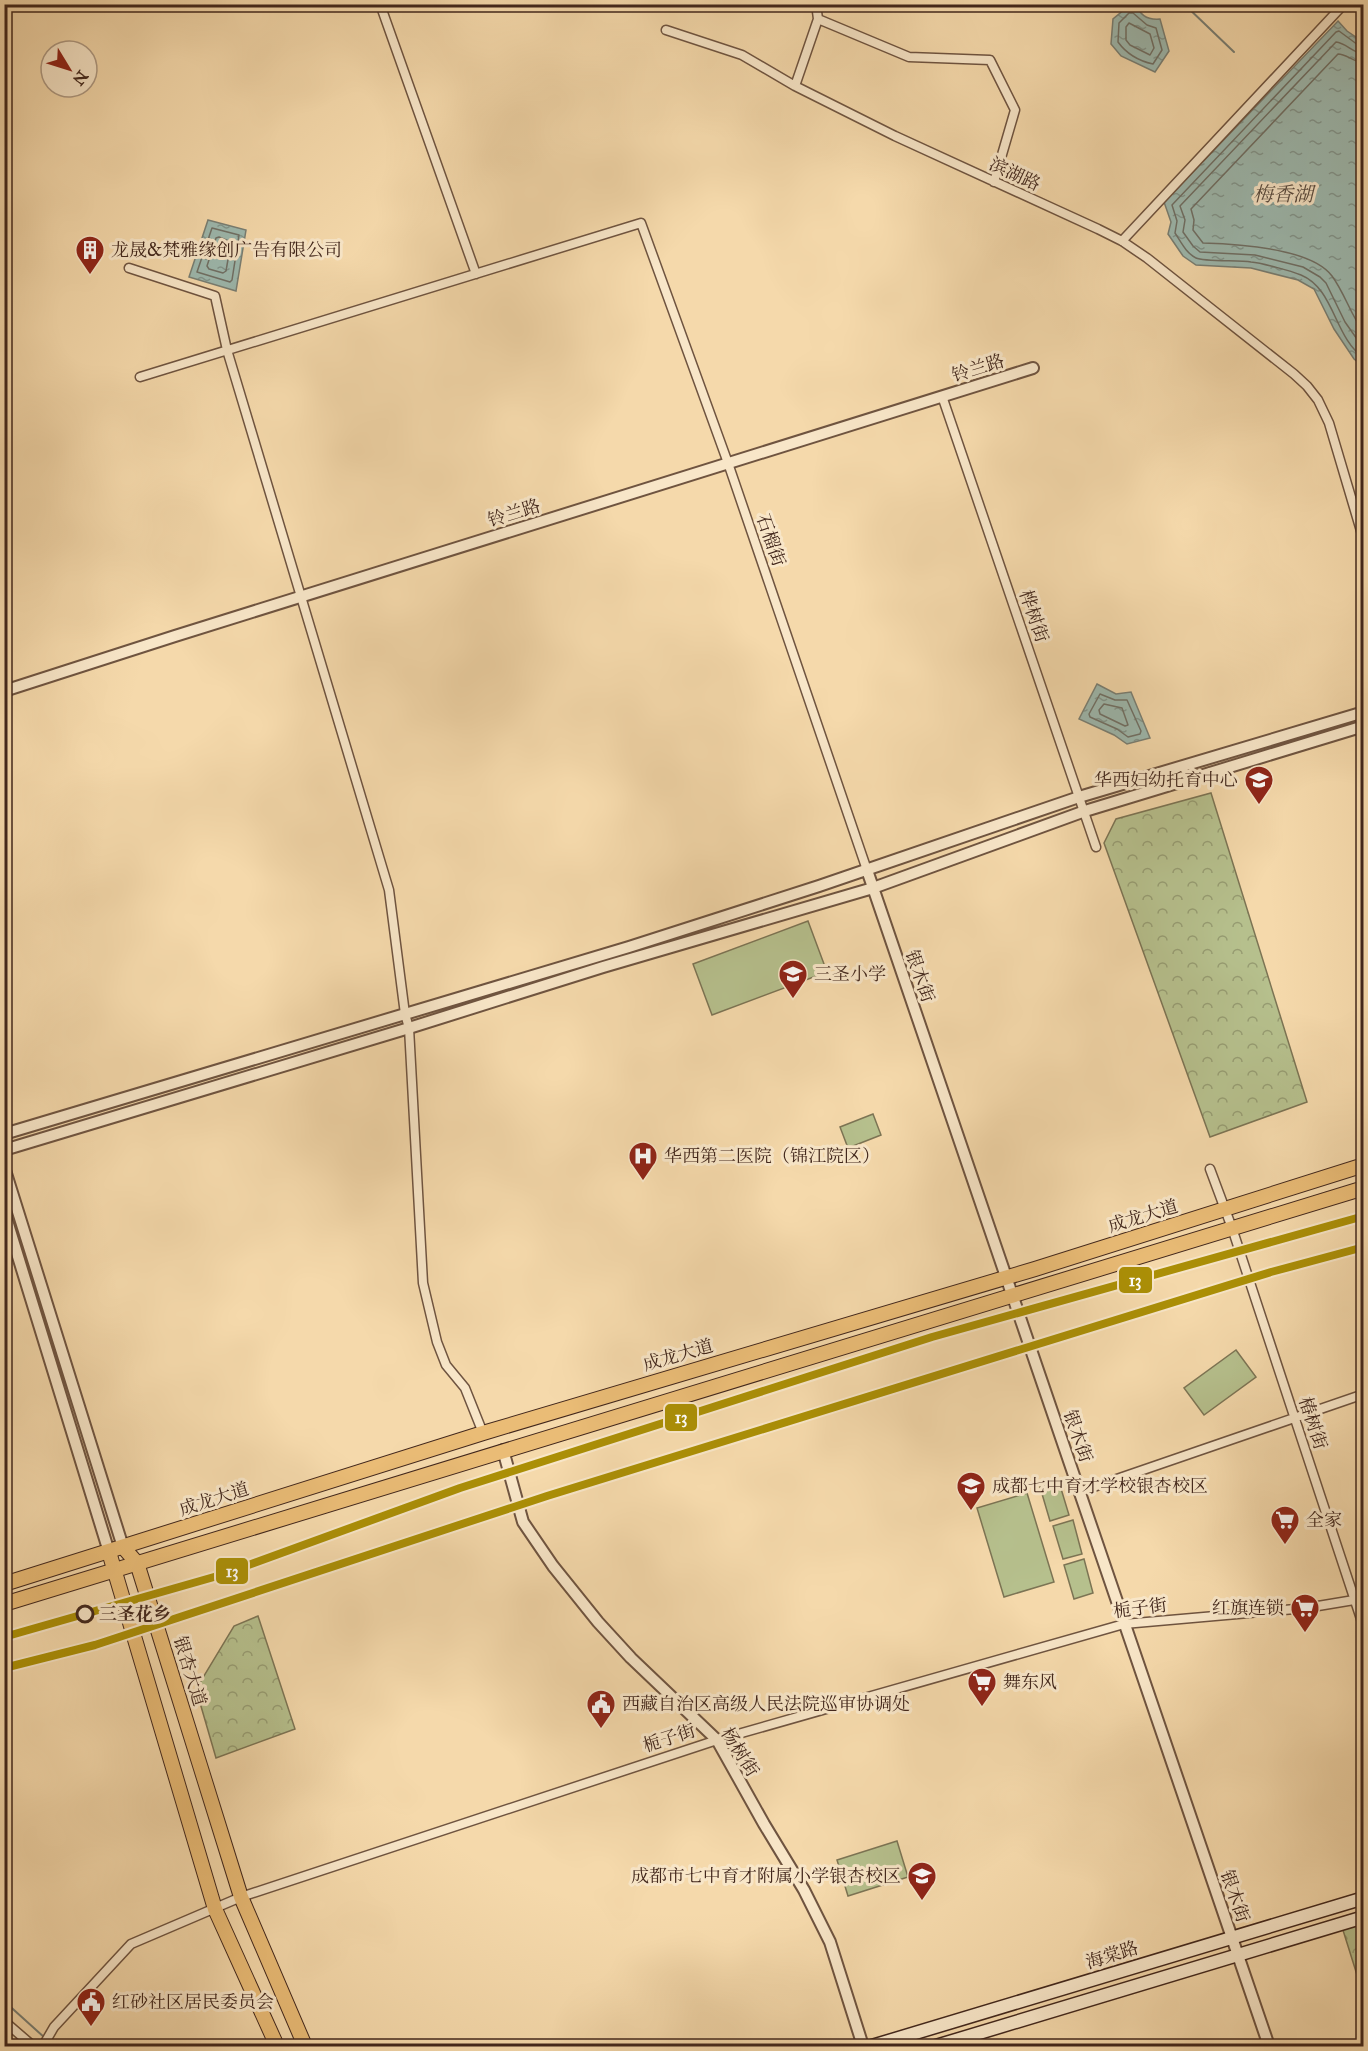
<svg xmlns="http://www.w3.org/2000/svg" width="1368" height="2051" font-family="'IM FELL Great Primer','Noto Serif SC',serif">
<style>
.grass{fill:#b6c08d;stroke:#7c7454;stroke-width:1.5}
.forest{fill:url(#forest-crowns);stroke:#7c7454;stroke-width:1.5}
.water{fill:url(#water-ripples);stroke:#797f74;stroke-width:1.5}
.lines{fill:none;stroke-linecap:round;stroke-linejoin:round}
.shore{stroke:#707066;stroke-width:1.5}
.stream{stroke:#797f74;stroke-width:2}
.minor-casing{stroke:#6f5440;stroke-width:11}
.tertiary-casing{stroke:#6f5440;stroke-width:14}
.secondary-casing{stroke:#42271c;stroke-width:15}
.primary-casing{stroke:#42271c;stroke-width:16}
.trunk-casing{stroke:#42271c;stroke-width:16}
.minor{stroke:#f8e6c8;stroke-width:8}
.tertiary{stroke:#f8e6c8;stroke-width:10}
.secondary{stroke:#f8e6c8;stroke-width:12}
.primary{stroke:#eabc76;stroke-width:14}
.trunk{stroke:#eabc76;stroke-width:14}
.metro-1-casing{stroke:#f8e6c8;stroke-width:12}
.metro-1{stroke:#ab8f06;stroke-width:8}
.stop-dot{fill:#f8e6c8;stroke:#42271c;stroke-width:3}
.labels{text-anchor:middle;stroke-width:6;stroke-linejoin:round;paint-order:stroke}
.street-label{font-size:18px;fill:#42271c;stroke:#f8e6c8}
.poi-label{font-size:18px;fill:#42271c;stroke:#f8e6c8;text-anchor:start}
.stop-label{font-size:18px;font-weight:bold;fill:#42271c;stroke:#f8e6c8;text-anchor:start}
.water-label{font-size:20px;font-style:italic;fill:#594c41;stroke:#f8e6c8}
.line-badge{stroke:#f8e6c8;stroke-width:2}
.badge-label{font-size:16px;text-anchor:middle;font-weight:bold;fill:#fff}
</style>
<defs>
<pattern id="forest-crowns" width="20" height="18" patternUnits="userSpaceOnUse" patternTransform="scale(1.5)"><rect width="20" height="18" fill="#b6c08d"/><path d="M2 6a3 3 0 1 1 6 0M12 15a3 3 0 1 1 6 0" fill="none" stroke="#969c72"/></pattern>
<pattern id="water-ripples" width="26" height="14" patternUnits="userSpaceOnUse" patternTransform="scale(1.5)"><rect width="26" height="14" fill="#9db9af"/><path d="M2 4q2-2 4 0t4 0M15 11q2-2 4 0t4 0" fill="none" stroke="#82968e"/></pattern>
</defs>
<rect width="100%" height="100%" fill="#f5d9ab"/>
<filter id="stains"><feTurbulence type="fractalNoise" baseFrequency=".00333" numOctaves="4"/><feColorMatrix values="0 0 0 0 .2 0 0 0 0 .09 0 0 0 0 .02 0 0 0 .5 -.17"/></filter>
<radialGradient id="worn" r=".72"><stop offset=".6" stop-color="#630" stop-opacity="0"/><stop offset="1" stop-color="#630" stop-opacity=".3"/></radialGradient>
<path class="grass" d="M808,921l19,51 -115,43 -19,-51z
M873,1114l8,21 -33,13 -8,-21z
M1236,1350l20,27 -52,38 -20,-27z
M1059,1482l10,33 -19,6 -10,-34z
M1027,1493l27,89 -50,15 -27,-89z
M1073,1520l9,34 -19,5 -10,-33z
M1084,1559l9,34 -19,6 -10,-34z
M897,1841l11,36 -60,19 -11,-36z"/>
<path class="forest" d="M1211,793l96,309 -97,35 -106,-294 12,-24z
M258,1616l37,113 -79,29 -20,-69 38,-63z
M1363,1921v73l-21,-67z"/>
<path class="water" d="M1130,5h7c3,11 11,15 23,14l9,32 -14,21 -34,-16 -10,-12 2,-25z
M1338,21l9,10 16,11v324l-9,-7 -20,-30 -20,-40 -16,-9 -47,-12 -55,-3 -13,-9 -15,-22 3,-12 -7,-20z
M208,220l38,10 -10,61 -47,-14z
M1097,684l19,10 15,-2 19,46 -23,6 -13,-9 -35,-16z"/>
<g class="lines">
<path class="shore" d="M1129,13h4l14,12 9,3 6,22 -9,14c-14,-3 -27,-11 -35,-22l1,-19z
M1129,23l21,11 4,14 -4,7 -20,-10 -4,-5v-13z
M1364,46l-6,-1 -19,-14 -3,1 -164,173 5,16 -2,12c6,9 11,20 21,25 8,4 43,2 55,4 11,1 40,9 50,13 34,14 33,63 63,83
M1364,54c-11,-1 -18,-11 -28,-12l-156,164 5,14 -2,12 10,14 7,6 55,3 48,12 17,10 6,6 19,39 19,27
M1364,63c-10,-1 -18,-9 -26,-9l-147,155 3,11 -1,10 10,13c33,1 108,5 129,33 12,16 19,39 32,57
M212,228l27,7 -7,45 -2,2 -33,-10z
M219,237l12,5 -5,29 -3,2 -14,-4 -2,-3 9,-28z
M1100,694l15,6h12l14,31 -1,3 -12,3 -11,-8 -27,-12 -1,-3z
M1104,704l18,4 6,17 -3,1 -25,-12 -1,-4z"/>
<path class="stream" d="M1184,4l50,48
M4,2001l41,37"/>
<g class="minor-casing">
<path id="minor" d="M380,4l96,270
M816,4l2,15 91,38 81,3 25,50 -21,72
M666,30l76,25 53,31 100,50 203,93 24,12 25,17 147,116 13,12 11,14 11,23 35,118
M795,86l23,-67
M1122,241l222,-237
M129,268l86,28 12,54 162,540 16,124 4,14 14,255 14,59 9,23 19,23 18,45
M140,377l501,-154 87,240 139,407
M942,396l154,451
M1210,1169l22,59 132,400
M1079,1492l285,-98
M4,2021l29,25
M43,2046l11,-19 77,-83 110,-47 476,-157 407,-116 182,-16 48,-8"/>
</g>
<g class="tertiary-casing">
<path id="tertiary" d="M4,691l171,-55 858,-268
M867,870l402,1176
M4,1134l625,-187 190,-61 260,-89 285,-85
M4,1150l405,-122 194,-61 270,-79 212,-77 279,-85
M4,1167l119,380
M4,1211l105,341
M503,1450l20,72 30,44 45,56 33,36 86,82 47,84 40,66 26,52 33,104"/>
</g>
<g class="secondary-casing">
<path id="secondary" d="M872,2046l492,-148
M936,2046l428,-129"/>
</g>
<g class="primary-casing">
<path id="primary" d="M123,1547l14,16 104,334 64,149
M109,1552l106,357 62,137"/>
</g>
<g class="trunk-casing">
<path id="trunk" d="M4,1584l479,-151 552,-164 329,-104
M4,1604l1360,-416"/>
</g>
<use href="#minor" class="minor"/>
<use href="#tertiary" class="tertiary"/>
<use href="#secondary" class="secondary"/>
<use href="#primary" class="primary"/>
<use href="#trunk" class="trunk"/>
<g class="metro-1-casing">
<path id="metro-1" d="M4,1637l217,-62 239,-87 472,-151 432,-121
M4,1668l91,-23 452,-149 724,-224 93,-25"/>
</g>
<use href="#metro-1" class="metro-1"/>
</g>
<defs>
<g id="building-pin" transform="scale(1.5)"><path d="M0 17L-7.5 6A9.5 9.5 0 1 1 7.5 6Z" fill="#8f2418" stroke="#f8e6c8"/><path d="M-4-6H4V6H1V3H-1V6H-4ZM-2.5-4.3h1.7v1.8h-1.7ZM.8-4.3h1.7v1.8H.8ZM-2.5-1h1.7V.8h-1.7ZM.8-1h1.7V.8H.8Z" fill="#fff"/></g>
<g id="school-pin" transform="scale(1.5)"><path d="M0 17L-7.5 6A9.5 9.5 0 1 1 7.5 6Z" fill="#8f2418" stroke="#f8e6c8"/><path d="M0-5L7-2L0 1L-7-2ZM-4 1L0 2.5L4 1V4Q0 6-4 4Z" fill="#fff"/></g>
<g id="hospital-pin" transform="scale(1.5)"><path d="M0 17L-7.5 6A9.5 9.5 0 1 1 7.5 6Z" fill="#8f2418" stroke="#f8e6c8"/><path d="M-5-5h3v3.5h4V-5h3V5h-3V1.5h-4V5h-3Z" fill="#fff"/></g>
<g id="supermarket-pin" transform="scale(1.5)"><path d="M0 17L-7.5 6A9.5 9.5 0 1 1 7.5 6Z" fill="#8f2418" stroke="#f8e6c8"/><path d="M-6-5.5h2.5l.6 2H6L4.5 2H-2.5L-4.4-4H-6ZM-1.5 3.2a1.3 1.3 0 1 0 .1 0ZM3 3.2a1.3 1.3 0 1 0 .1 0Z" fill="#fff"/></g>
<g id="civic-pin" transform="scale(1.5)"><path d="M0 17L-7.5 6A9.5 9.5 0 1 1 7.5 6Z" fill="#8f2418" stroke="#f8e6c8"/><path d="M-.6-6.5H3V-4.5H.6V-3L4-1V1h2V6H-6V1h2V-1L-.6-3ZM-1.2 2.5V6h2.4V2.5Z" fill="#fff"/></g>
</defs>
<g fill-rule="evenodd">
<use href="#building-pin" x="90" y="250"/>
<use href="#school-pin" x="1259" y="780"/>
<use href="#school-pin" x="793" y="974"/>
<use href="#hospital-pin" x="643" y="1156"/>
<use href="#school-pin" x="971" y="1486"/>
<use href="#supermarket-pin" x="1285" y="1520"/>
<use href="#supermarket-pin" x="1305" y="1608"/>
<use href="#supermarket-pin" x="982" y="1682"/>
<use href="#civic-pin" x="601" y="1704"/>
<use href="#school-pin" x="922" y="1876"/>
<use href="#civic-pin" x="91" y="2002"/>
</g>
<circle class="stop-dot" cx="85" cy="1614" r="8"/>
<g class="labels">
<g class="street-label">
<text transform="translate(1015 174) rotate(25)" y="6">滨湖路</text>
<text transform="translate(978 368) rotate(-17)" y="6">铃兰路</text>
<text transform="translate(514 513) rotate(-17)" y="6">铃兰路</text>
<text transform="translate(771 540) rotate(71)" y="6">石榴街</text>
<text transform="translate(1034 616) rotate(71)" y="6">桦树街</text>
<text transform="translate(920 976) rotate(71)" y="6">银木街</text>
<text transform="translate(1143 1216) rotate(-17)" y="6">成龙大道</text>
<text transform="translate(678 1355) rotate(-16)" y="6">成龙大道</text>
<text transform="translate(1313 1423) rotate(72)" y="6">椿树街</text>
<text transform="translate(1078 1436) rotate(71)" y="6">银木街</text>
<text transform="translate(214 1499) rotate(-18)" y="6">成龙大道</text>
<text transform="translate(1140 1608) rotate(-7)" y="6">栀子街</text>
<text transform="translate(190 1671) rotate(73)" y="6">银杏大道</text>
<text transform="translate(669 1738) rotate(-18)" y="6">栀子街</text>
<text transform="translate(740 1752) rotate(58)" y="6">杨树街</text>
<text transform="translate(1235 1896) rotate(71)" y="6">银木街</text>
<text transform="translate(1112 1955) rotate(-17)" y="6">海棠路</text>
</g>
<g class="poi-label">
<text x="111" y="256">龙晟&amp;梵雅缘创广告有限公司</text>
<text x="1238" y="786" text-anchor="end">华西妇幼托育中心</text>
<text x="814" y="980">三圣小学</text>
<text x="664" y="1162">华西第二医院（锦江院区）</text>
<text x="992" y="1492">成都七中育才学校银杏校区</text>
<text x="1306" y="1526">全家</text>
<text x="1284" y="1614" text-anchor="end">红旗连锁</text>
<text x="1003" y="1688">舞东风</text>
<text x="622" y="1710">西藏自治区高级人民法院巡审协调处</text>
<text x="901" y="1882" text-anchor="end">成都市七中育才附属小学银杏校区</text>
<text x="112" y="2008">红砂社区居民委员会</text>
</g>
<g class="stop-label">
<text x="99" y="1620">三圣花乡</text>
</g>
<g class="water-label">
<text x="1283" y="201">梅香湖</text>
</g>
</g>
<g class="line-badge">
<rect x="1118" y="1266" width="35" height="28" rx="6" fill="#ab8f06"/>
<rect x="664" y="1403" width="34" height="29" rx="6" fill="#ab8f06"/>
<rect x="215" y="1557" width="34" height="28" rx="6" fill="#ab8f06"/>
</g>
<g class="badge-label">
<text x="1135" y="1286">13</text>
<text x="681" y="1423">13</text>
<text x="232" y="1577">13</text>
</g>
<rect width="1368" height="2051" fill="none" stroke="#f5d9ab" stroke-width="24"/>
<rect x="6" y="6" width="1356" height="2039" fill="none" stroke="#42271c" stroke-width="3"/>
<rect x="12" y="12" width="1344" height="2027" fill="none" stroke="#42271c" stroke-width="1.5"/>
<g transform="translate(69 69) rotate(128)"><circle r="28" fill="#f8e6c8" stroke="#af9a83" stroke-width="1.5"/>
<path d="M0-4.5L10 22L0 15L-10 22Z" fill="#8f2418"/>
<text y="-9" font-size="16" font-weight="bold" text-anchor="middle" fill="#42271c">N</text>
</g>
<rect width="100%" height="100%" filter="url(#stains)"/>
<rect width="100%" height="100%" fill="url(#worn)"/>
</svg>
